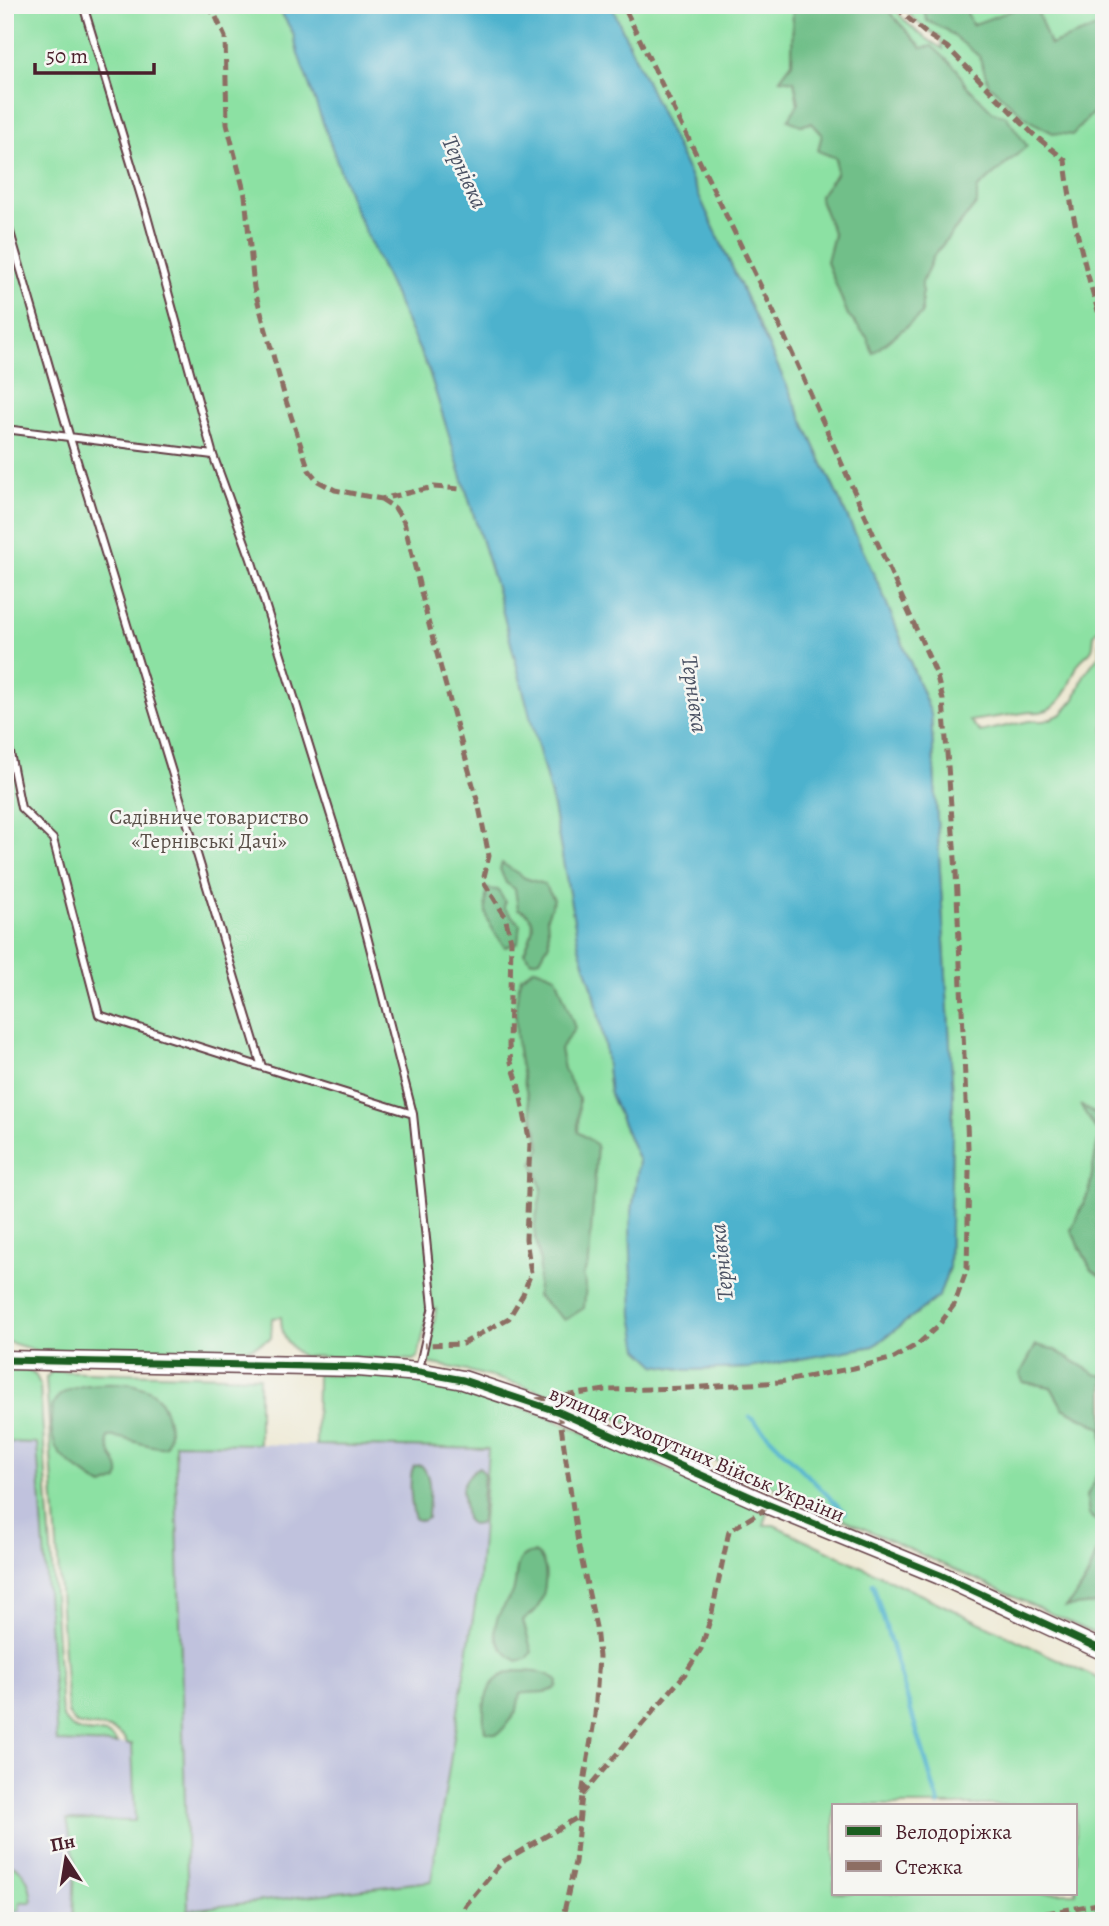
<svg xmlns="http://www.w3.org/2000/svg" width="1109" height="1926" font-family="Alegreya,serif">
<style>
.industrial{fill:#c0c2dd}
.green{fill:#8ce1a3;stroke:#6b8067;stroke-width:2;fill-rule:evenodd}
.forest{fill:#71bf89;stroke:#5e6f5a;stroke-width:2}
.water{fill:#4eb2cd;stroke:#4c687c;stroke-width:2}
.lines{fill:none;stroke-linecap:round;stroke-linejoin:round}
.stream{stroke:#4eb2cd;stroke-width:4.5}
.lane-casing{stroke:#623d44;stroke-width:10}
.secondary-casing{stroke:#623d44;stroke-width:21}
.lane{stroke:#fff;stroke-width:6}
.secondary{stroke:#fff;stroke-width:18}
.quiet{stroke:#8d6e63;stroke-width:5;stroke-dasharray:10 5;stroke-linecap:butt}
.cycleway-casing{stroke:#f6f6f2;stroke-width:11}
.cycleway{stroke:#1b5e20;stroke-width:7}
.labels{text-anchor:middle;stroke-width:5;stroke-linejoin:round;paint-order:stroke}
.park-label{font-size:21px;fill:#5a5049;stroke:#f6f6f2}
.street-label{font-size:21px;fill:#4a1f2b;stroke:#f6f6f2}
.water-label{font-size:23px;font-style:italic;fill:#4b5264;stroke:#f6f6f2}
</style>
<rect width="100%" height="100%" fill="#f6f6f2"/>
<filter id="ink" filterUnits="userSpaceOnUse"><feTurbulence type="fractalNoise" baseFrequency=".0143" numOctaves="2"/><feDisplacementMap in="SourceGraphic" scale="14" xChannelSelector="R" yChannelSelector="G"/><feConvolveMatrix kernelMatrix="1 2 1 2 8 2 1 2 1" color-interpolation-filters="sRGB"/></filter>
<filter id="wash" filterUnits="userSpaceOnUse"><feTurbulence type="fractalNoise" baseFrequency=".00686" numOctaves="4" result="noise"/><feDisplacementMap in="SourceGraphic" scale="28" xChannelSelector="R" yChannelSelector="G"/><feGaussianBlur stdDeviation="1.57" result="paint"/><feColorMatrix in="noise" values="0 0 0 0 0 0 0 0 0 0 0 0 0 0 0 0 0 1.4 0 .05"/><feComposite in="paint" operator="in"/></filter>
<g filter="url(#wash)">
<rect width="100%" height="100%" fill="#ede8d1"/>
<path class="industrial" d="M5,1442l32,1 20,299 75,2 26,177h-153z
M175,1443l313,5 -9,132 -48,302 -244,28z"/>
<path class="green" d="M5,5h272l16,28 58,167 78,171 68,219 54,206 28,151 16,49 10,52 5,46 29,67 -9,65 26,139 32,5 61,-2 125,-22 65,-50 10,-29 4,-171 -22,-382 -49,-122 -271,-587h182l-1,58 -12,16 14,1 7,45 11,-2c11,12 30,33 24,50 -2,8 -12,18 -17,24l15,38 -7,27 21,53 19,22 55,-23v-32l12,-27 43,-52 -55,-155 -31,-34 -5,-9h7c11,19 31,33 50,44l-3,-12c-13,-7 -30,-18 -37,-32h22l-2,2 181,-2v620l-9,7c-2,5 -1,13 -3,17 -3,6 -12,10 -15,17 -10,23 -17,49 -47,46l-60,9 10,11 49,-11h16l17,-7 13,-15 9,-24 15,-20v-11l5,-9v484l-22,-13 17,28 -10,58 -18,38 20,39 13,10v96h-7l-44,-26 -30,33 28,5 12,21 39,20 2,32 -17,36 2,19 15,11c-9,30 -14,58 -37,80l37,-3v35c-105,-48 -209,-96 -314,-143 -116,-53 -235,-110 -362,-132l8,-54 -7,1 -11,47 -4,3 -113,-4c-14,-12 -20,-21 -20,-39l-9,1 -1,20 -18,9 -24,6 -191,-2 -30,-9 -3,-4z
M5,1368c18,0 31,-1 35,18l22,330c16,29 46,6 55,28l-60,-2 -20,-299 -32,-1z
M52,1371l207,6v67l-84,-1 13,467 243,-29 48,-301 9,-131 -172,-4 1,-71 100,3 45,10 79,27 227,99 -4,12h10l323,153 7,-1v244l-1031,-2 2,-60 -8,-39 68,1 -3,-77h-5c-7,-20 -34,-16 -51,-20l-8,-10 -22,-336zM834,1805h242v88h-242z
M5,1862c21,7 25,19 27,40h-12l-1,9h-13v10z"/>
<path class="forest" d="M793,5h93l5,9 31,34 10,-2 25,23 8,15 28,28 13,4 21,30 -50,43v14l-43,52 -12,27v32l-49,39 -6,-16 -19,-22 -21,-53 7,-27 -15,-38 17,-23v-16l-18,-7 4,-17 -10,-11 -11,2 -13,-5 11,-17 -5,-22 -14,-2 12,-16z
M925,5h39l8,20 54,-20h9l15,40 54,-20v76l-32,34 -19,-2 -23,-12 -41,-36 -10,-29 -34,-27 -18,-8 -4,-14z
M502,863l23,15 19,6 10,15 -7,18 2,26 -9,16 -9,2 -7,-9c8,-17 17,-35 -6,-43l-3,-20 -9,-6 -6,-14z
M487,889l11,1 7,12 -1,6 16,16 -2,19 -13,4c-16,-22 -23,-29 -18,-58z
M535,968l21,8 19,52 -15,21 4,20 15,30 -1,33 19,13 -8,117 -6,13 3,9 -2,24 -19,12 -28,-24 3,-33 -6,-35 8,-39 -9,-26 8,-15c-14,-56 -35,-113 -20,-171z
M1080,1105l24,14v102l-7,5 7,29v24l-13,-10 -20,-39 18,-38 10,-58z
M1036,1345l17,4 44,26h7v63l-2,-10 -39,-20 -12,-21 -28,-5 -3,-8z
M128,1383c8,3 21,5 27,11 11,12 19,39 10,53 -18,2 -44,-13 -57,-10 -3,17 16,27 10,43l-15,6c-8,-4 -39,-26 -44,-33 -8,-12 -13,-47 0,-57 20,-15 46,-11 69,-13z
M1104,1460v65l-15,-10 -2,-19z
M421,1465c13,13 7,36 7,53l-6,3 -7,-2c-4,-11 -7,-43 -1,-53z
M479,1467l5,6 -3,48 -2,3 -7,1 -6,-6 -4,-29c1,-8 10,-20 17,-23z
M1104,1526v77l-38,4c24,-22 29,-50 38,-81z
M534,1553c18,8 12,43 2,57 -4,5 -9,7 -13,11l9,31 -5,7 -10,2c-23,-15 -29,-32 -13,-55 3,-5 7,-8 9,-14 6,-16 -2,-37 21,-39z
M516,1671c14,1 33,-1 42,11l-1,5c-11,9 -24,3 -37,7l-3,16 -16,22 -5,2 -11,-2c-4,-27 0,-56 31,-61z"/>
<path class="water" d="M277,5h334l271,587 49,122 22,382 -4,171 -10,29 -65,50 -125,22 -61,2 -32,-5 -17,-16 -6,-33 -3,-90 9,-65 -29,-67 -5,-46 -10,-52 -16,-49 -28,-151 -54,-206 -68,-219 -78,-171 -53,-146 -5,-21z"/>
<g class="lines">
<path class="stream" d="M750,1417l95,96
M873,1584l66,221"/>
</g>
</g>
<g filter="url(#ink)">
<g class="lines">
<g class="lane-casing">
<path id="lane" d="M83,5l64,211 66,239 38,104 109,350 53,205 20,192 -14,63
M5,215l65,223 192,629 151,47
M5,429l208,26
M5,728l16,80 32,31 46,176 163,52"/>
</g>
<g class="secondary-casing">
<path id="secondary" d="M5,1360l353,7 61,5 44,8 96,32 210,93 171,70 164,76"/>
</g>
<use href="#lane" class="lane"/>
<use href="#secondary" class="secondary"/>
<path class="quiet" d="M207,5l9,12 9,20 2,87 18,71 9,93 32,113 23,69 9,11 17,9 46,9 53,-12 26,2
M898,5l4,8 26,22 19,12 86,87 32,26c6,59 22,114 39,171
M381,499l14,9 9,14 24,99 51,186 10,49 -6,25 22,35 6,25 -2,105 2,16 7,21 12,60 -4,96 5,34 -8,21 -14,24 -47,26 -37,1
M536,1400l69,-10 84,-2 91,-6 74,-14 40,-10 24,-14 21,-19 15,-20 13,-36 2,-99 -13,-298 -13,-172 -7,-27 -163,-362 -150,-306
M559,1412l19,131 18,84 3,30 -4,58 -13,80 -7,67 -13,59
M582,1795l103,-121 16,-25 10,-32 18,-86 33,-20 7,-6
M457,1921l9,-16 36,-43 78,-46
M1001,1921l103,-18"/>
<g class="cycleway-casing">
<path id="cycleway" d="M5,1360l353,7 61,5 44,8 96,32 210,93 171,70 164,76"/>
</g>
<use href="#cycleway" class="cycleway"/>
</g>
</g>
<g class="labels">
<g class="park-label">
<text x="209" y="824">Садівниче товариство<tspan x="209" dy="24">«Тернівські Дачі»</tspan></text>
</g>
<g class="street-label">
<text transform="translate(697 1454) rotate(23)" y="7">вулиця Сухопутних Військ України</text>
</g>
<g class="water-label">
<text transform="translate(465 172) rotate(65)" y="8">Тернівка</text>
<text transform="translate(695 694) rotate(82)" y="8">Тернівка</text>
<text transform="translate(721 1262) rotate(-96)" y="8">Тернівка</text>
</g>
</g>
<rect width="1109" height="1926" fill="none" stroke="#f6f6f2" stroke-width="28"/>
<rect x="832" y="1804" width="245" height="91" fill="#f6f6f2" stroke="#b1a0a2" stroke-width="2"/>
<rect x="846" y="1826" width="35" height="10" fill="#1b5e20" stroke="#b1a0a2" stroke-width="2"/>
<text x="895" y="1839" font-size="21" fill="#4a1f2b">Велодоріжка</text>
<rect x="846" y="1861" width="35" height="10" fill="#8d6e63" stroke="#b1a0a2" stroke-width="2"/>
<text x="895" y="1874" font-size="21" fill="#4a1f2b">Стежка</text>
<g transform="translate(66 1859) rotate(348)" stroke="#f6f6f2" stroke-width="5" paint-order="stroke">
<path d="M0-5L12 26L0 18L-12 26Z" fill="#4a1f2b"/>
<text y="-10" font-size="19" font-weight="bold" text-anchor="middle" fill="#4a1f2b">Пн</text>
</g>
<path d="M35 63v10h119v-10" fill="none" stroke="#4a1f2b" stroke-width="3.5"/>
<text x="46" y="63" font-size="21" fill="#4a1f2b" stroke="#f6f6f2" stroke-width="5" paint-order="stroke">50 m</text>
</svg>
